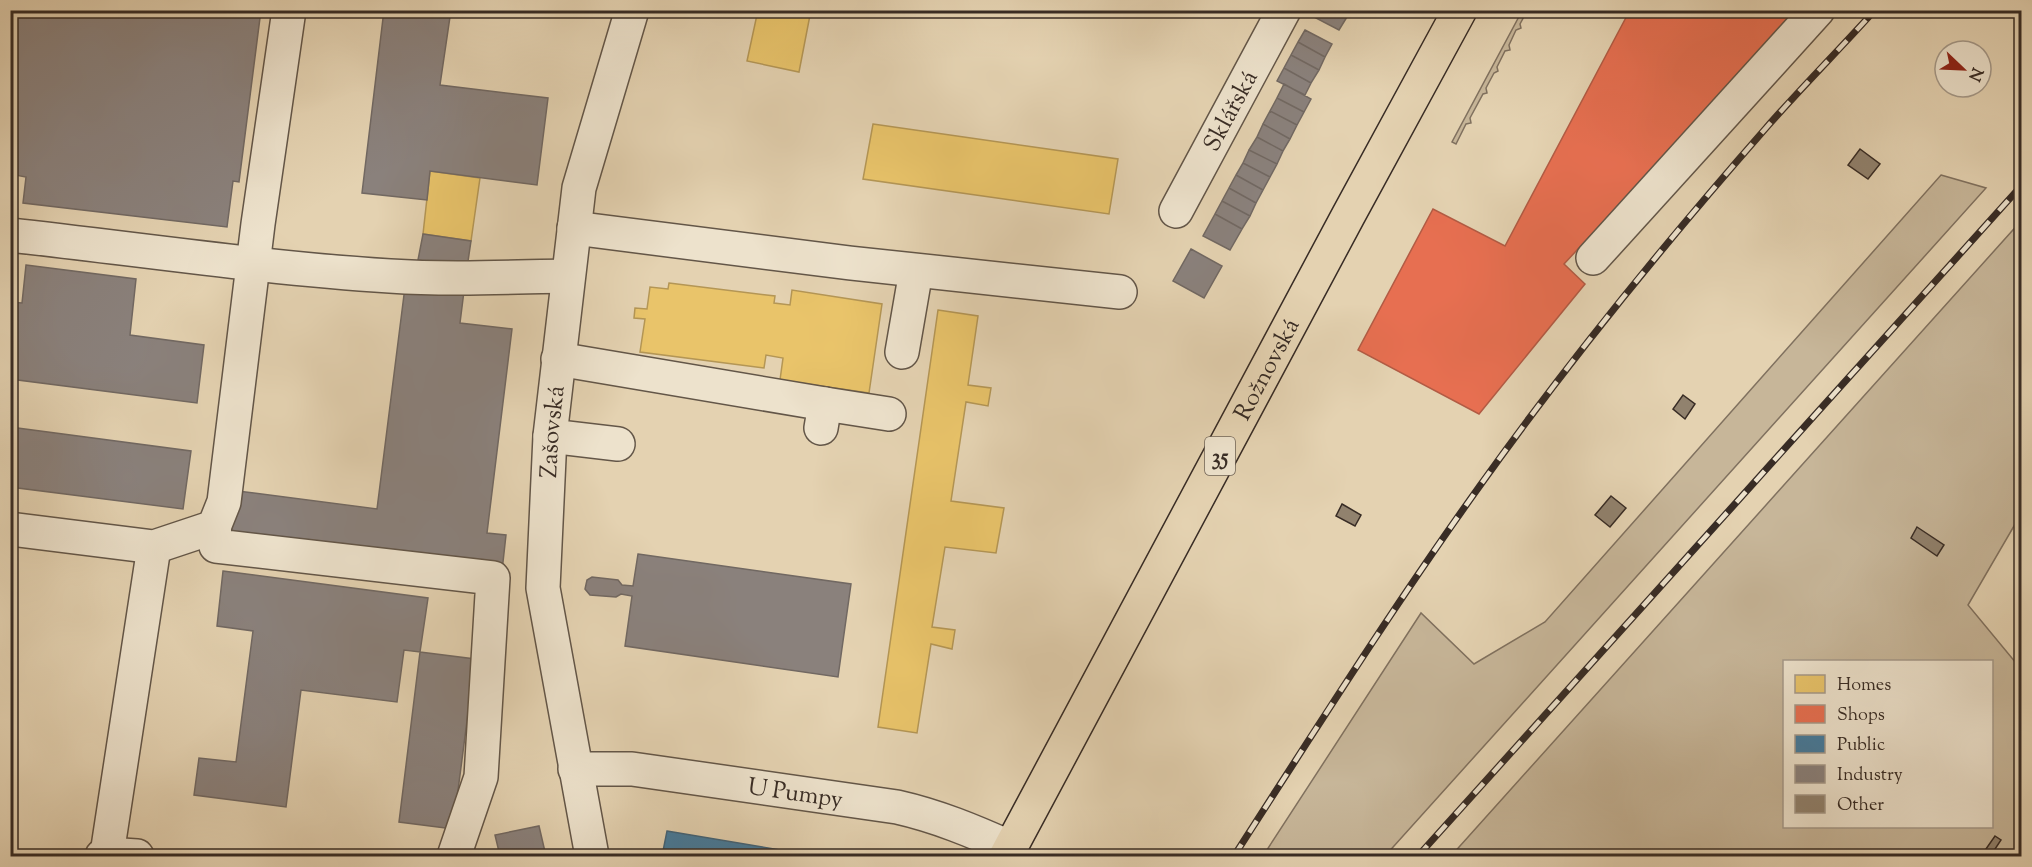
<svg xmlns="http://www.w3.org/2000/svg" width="2032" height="867" font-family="'Sorts Mill Goudy',serif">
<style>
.green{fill:#c7b699;stroke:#80715f;stroke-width:1.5;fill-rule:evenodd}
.homes{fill:#e9c46a;stroke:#b49655;stroke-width:1.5}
.shops{fill:#e76f51;stroke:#b25b44;stroke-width:1.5}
.public{fill:#457b9d;stroke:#416379;stroke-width:1.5}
.industry{fill:#8a817c;stroke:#716862;stroke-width:1.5}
.building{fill:#91826e;stroke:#382c25;stroke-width:1.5}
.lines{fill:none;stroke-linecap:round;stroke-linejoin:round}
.minor-casing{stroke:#635648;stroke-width:36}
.major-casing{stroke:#382c25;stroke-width:36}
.minor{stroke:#ede2cc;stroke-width:33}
.major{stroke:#e4d2b1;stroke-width:33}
.rail-casing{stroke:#382c25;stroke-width:7}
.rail{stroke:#ede2cc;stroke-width:4.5;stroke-dasharray:14;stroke-linecap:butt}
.labels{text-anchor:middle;stroke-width:6;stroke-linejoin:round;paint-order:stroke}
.shield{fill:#ede2cc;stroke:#6e6357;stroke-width:1.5}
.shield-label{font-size:22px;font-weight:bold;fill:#382c25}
.street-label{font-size:24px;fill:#382c25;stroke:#ede2cc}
</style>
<rect width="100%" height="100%" fill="#e4d2b1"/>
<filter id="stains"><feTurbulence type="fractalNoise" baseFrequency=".00333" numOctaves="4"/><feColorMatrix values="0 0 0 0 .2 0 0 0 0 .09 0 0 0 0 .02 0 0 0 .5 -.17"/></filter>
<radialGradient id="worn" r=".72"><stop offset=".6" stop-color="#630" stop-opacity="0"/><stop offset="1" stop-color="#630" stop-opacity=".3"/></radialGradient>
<path class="green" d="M1522,11h5l-7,13 1,4 -5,2 -7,15 1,5 -5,1 -8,16 1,4 -4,2 -8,15 1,5 -4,1 -13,24 1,5 -5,1 -10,20 -4,-2z
M1941,175l45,13 -601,668h-122l158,-243 53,51 71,-42z
M2021,221v293l-53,91 53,64v187h-570zM1784,662h208v164h-208z"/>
<path class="homes" d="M758,10h53l-12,62 -52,-11z
M1173,10h38l-1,6z
M873,124l245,35 -9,55 -246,-35z
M430,171l50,7 -9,63 -48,-7z
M669,283l106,13 -1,7 16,2 2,-15 90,14 -13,89 -89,-13 3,-22 -17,-3 -2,13 -124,-16 5,-33 -11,-1 1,-10 12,1 3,-22 18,2z
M938,310l40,6 -10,69 23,3 -3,18 -22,-4 -15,99 53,7 -8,45 -51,-6 -13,80 23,3 -3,19 -21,-5 -14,89 -39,-6z"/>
<path class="shops" d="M1630,10h170l-236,254 21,20 -106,130 -121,-64 75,-141 72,37z"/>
<path class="public" d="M667,831l149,25h-154z"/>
<path class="industry" d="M10,10h251l-22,172 -6,-1 -6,46 -204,-24 3,-26 -16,-3z
M384,10h67l-11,75 108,13 -11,87 -107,-14 -3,29 -65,-7z
M1315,10h19l13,7 -8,13 -27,-14z
M1305,30l27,14 -7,13 -27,-15z
M1298,42l27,15 -6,13 -28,-15z
M1291,55l28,15 -8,13 -27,-15z
M1284,68l27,15 -6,12 -28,-14z
M1284,84l27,15 -7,13 -27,-14z
M1277,98l27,14 -7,13 -27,-14z
M1270,111l27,14 -7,14 -27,-15z
M1263,124l27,15 -7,12 -26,-14z
M1257,137l26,14 -6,13 -28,-14z
M1249,150l28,14 -7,13 -27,-14z
M1243,163l27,14 -7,13 -27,-15z
M1236,175l27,15 -7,13 -27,-15z
M1229,188l27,15 -6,13 -28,-15z
M1222,201l28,15 -8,13 -27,-15z
M1215,214l27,15 -12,21 -27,-14z
M423,234l48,7 -4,27 -49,-8z
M1191,249l31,17 -18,32 -31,-17z
M26,265l110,14 -6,56 74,10 -7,58 -187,-24v-77l12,1z
M405,287l59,4 -4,32 52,6 -25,204 19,2 -4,36 -278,-35 6,-46 147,19z
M10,427l181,24 -8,58 -173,-22z
M638,554l213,30 -13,93 -213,-31 7,-50 -11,-2 -5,3 -26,-2 -5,-6 2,-9 5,-3 26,3 4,5 11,1z
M223,571l205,27 -8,54 -16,-2 -7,52 -96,-12 -15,117 -92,-12 5,-37 37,4 17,-131 -36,-5z
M420,652l55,7 -22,170 -54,-7z
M539,826l7,30h-46l-5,-21z"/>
<path class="building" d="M1860,149l20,15 -12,15 -20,-14z
M1683,395l12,9 -10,15 -12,-10z
M1611,496l15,12 -16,19 -15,-12z
M1342,504l19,11 -6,11 -19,-10z
M1917,527l27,18 -7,11 -26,-18z
M1995,836l6,4 -8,12 6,4h-18z"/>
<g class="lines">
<g class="minor-casing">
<g id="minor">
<path id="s1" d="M1176,211l108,-201"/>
<path d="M574,228l276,35 270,29"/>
<path d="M10,235c127,14 254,33 380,41 59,4 119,1 178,0"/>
<path d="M1593,258l225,-248"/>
<path d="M902,352l14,-81"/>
<path d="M558,359l267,45 -4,24"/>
<path d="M825,404l64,10"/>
<path d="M550,436l68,8"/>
<path d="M214,527l2,19 277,32 -12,199 -27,79"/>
<path d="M10,529l144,18 60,-20 10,-25 34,-278 31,-214"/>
<path id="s2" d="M575,769h57l265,38c40,9 76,24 114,41"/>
<path d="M107,854l47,-307"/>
<path d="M102,856l5,-2 30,2"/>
<path id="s3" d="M592,856l-49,-268 7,-152 29,-248 53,-178"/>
</g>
</g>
<g class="major-casing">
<g id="major">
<path id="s4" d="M1006,856l342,-640 112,-206"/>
</g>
</g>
<use href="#minor" class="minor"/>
<use href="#major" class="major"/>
<g class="rail-casing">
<path id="rail" d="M1234,856c80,-124 159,-249 245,-369 89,-125 186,-244 287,-359 35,-40 73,-78 109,-118
M1418,856l604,-671"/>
</g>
<use href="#rail" class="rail"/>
</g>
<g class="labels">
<rect class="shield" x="1205" y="437" width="30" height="38" rx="4.5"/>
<g class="shield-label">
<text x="1220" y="464">35</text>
</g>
<g class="street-label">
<text dy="8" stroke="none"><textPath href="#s1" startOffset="114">Sklářská</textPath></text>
<text dy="8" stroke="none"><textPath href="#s4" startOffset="552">Rožnovská</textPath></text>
<text dy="8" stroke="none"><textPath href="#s3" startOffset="429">Zašovská</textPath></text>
<text dy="8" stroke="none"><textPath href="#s2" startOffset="222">U Pumpy</textPath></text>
</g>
</g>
<rect width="2032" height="867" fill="none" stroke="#e4d2b1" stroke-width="36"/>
<rect x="12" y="12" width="2008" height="843" fill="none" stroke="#382c25" stroke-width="3"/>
<rect x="18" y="18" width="1996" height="831" fill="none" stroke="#382c25" stroke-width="1.5"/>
<rect x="1783" y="660" width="210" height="168" fill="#ede2cc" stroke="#a59989" stroke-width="1.5"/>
<rect x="1795" y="675" width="30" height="18" fill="#e9c46a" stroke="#a59989" stroke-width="1.5"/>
<text x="1837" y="690" font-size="18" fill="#382c25">Homes</text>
<rect x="1795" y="705" width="30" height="18" fill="#e76f51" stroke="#a59989" stroke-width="1.5"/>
<text x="1837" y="720" font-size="18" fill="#382c25">Shops</text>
<rect x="1795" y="735" width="30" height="18" fill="#457b9d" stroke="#a59989" stroke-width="1.5"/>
<text x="1837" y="750" font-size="18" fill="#382c25">Public</text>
<rect x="1795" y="765" width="30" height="18" fill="#8a817c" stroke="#a59989" stroke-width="1.5"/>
<text x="1837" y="780" font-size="18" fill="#382c25">Industry</text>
<rect x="1795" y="795" width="30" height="18" fill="#91826e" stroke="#a59989" stroke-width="1.5"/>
<text x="1837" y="810" font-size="18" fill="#382c25">Other</text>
<g transform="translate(1963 69) rotate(113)"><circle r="28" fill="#ede2cc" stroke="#a59989" stroke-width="1.5"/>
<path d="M0-4.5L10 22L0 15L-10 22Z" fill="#8f2418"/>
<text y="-9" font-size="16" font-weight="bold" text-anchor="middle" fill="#382c25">N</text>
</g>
<rect width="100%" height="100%" filter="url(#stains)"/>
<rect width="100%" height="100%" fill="url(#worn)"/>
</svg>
